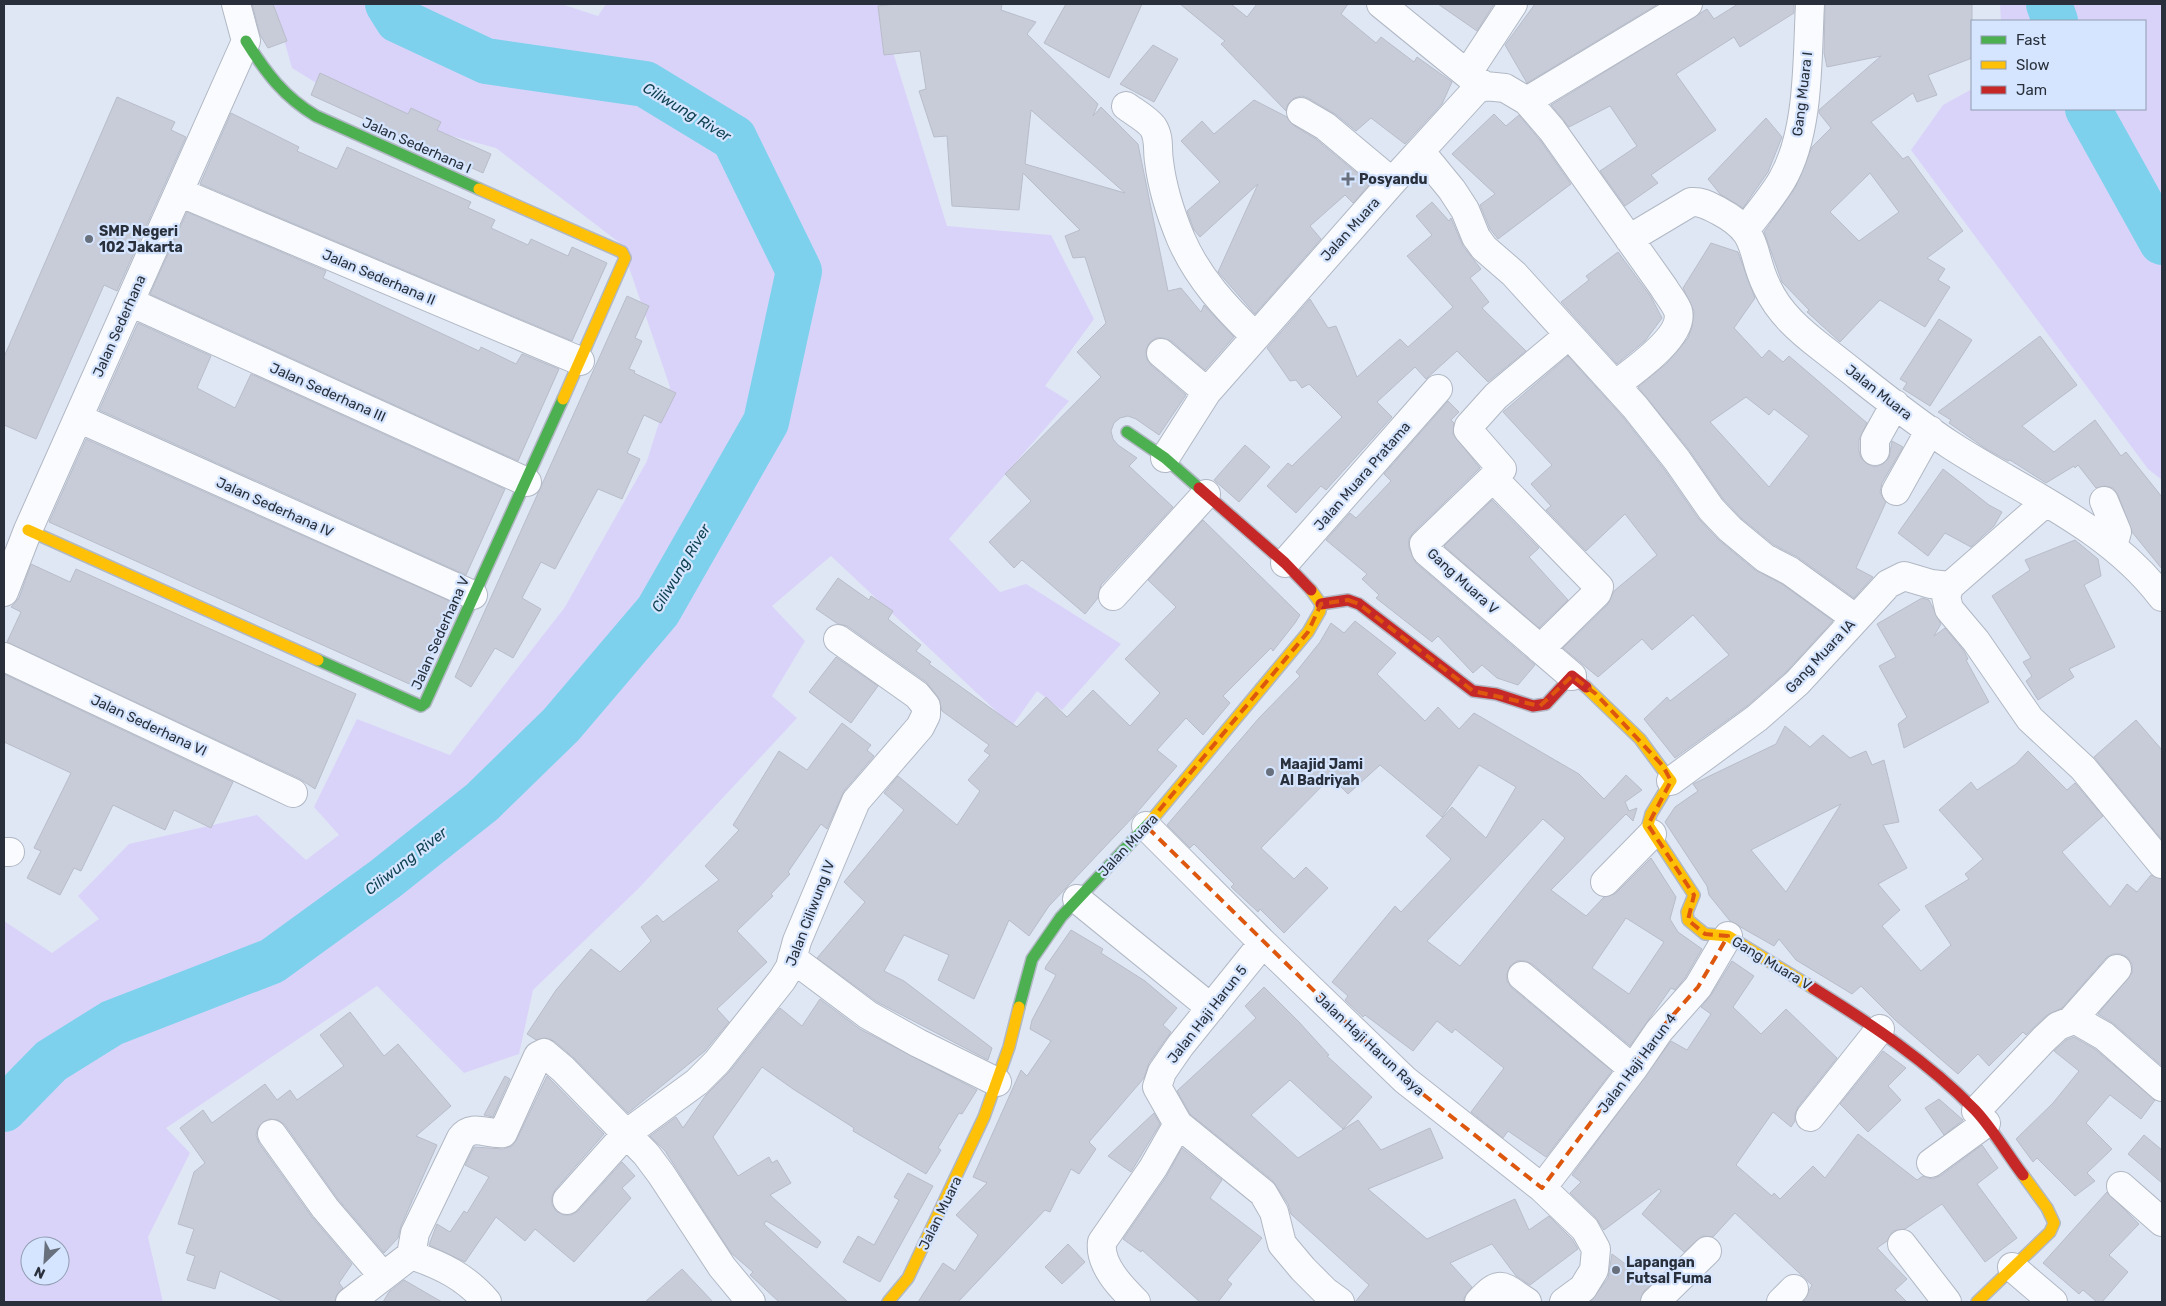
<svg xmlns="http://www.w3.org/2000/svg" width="2166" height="1306" font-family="Rubik,sans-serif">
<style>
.green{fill:#dad3f9;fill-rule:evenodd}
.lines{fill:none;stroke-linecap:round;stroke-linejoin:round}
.river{stroke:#7ed1ed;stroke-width:46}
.building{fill:#c7ccd8;stroke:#b9bdca;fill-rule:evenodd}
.street-casing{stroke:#b1b8c4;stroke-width:30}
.fast-casing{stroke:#b1b8c4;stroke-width:14}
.slow-casing{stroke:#b1b8c4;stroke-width:14}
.jam-casing{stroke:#b1b8c4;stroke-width:14}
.street{stroke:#fafbfe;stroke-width:28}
.fast{stroke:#4caf50;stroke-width:11}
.slow{stroke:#ffc107;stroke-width:11}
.jam{stroke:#c62828;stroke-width:11}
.marked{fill:none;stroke:#de570e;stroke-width:4;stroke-dasharray:10 6;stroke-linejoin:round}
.poi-dot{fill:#69707d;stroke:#d5e5ff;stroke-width:2}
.labels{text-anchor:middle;stroke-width:4.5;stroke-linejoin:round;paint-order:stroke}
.street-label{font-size:14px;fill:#29303c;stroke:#d5e5ff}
.poi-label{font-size:14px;font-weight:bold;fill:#29303c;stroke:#d5e5ff;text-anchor:start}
.water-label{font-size:15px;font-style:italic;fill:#104251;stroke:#d5e5ff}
</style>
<rect width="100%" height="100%" fill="#dfe7f5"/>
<path class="green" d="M274,4h287l37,12 8,-12h272l69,222 104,9 43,84 -49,67 24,15 -120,138 51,53 26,-8 95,60 -59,66 -25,-19 -25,35 -181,-170 -59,50 33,35 -33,55 25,22 -158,170 -106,102 -14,64 -55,19 -87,-87 -211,142 24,25 -42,84 15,65h-159v-381l48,32 47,-34 -21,-23 51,-52 128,-29 49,45 33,-25 -25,-28 43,-88 93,36 115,-148 82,-146 23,-74 -49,-143 -125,-96 -133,-36 -71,-44zM30,1246h30v30h-30z
M2000,4h162v476l-14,-11 -237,-319 32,-45 29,-16v20h173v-88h-144z"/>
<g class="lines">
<path class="river" d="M2049,4l6,17
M2088,109l74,133
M4,1109l47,-48 61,-38 160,-62 113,-82 97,-77 79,-77 97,-114 108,-189 33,-151 -65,-133 -89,-54 -159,-23 -88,-41 -10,-16"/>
</g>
<path class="building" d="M252,4h21l14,37 -19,7 -8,-13z
M895,4h107l-1,6 35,12 -9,12 71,70 -5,12 8,-9 37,37 30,147 13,-3 20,24 3,-7 30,32 -29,33 -34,-29 -8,-3h-7l-7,5 -3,8 1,8 4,6 35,30 -27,40 -23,-16 -8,-3 -8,2 -6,5 -3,8 2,8 5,6 19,13 -8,8 44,41 -72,78 -3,13 -13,16 -63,-54 -8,8 -25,-26 42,-41 -26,-27 96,-97 -24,-25 29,-29 -21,-66 -12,1 -8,-22 15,-6 -57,-57 -4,37 -67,-4 -5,-70 -13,1 -15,-46 7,-2 -6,-38 -36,4 -6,-49zM1031,110l94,83 -100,-29z
M1066,4h76l-33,74 -65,-35z
M1180,4h51l16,13 10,-13h91l-7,10 35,29 5,-6 33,25 3,-5 35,25 -10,22 -37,40 -34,-26 -15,13 -21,-17 -27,-16 -6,-2 -8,2 -6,6 -2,7 -65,-67 4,-3z
M1438,4h56l-17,27z
M1535,4h123l-131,79 -22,-38z
M1738,4h56v9l-54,34 -6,-10 -58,37 40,56 -65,45 7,8 -33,23 -25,-35 37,-25 -27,-40 -41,21 -18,-22 156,-96 7,10z
M1825,4h147v54l-44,17 9,20 -20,7 -4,-9 -42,29 32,37 5,-3 55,75 -36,27 18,11 -7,11 12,7 -25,40 -45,-27 -40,42 -33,-30 2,-2 -27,-28 -18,-50 31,-44 17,-41 19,-19 -12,-15v-3l62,-54 -54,11 -3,-14zM1870,173l29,39 -40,29 -29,-29z
M1153,45l25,14 -24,43 -34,-18z
M320,73l88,41 3,-6 30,14 -4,8 54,24 -8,19 -172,-78z
M117,97l58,25 -4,8 15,7 -69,154 -13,-6 -68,154 -32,-14v-68z
M1254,100l33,17 6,8 23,14 54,45 -17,19 -8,-8 -35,31 11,13 -66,75 -37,-42 40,-88 -58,53 -6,-7 -7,-19 33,-29 -39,-41 21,-20 12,13z
M231,113l68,34 -2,4 40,18 10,-22 124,55 -3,6 27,12 -4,8 37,17 3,-6 37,17 4,-9 35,16 -35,78 -372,-157z
M1494,114l12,12 13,-11 21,25 31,44 -73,55 -8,-10 -10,-24 15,-11 -43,-40z
M1766,118l16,19 -14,35 -25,36 -23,-14 -12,-15z
M1432,202l17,19 2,-3 12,28 18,23 -11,9 19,24 -7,6 44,43 -38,31 -31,-31 -31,28 -11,-12 -38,35 15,15 -66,73 -5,-4 -25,27 -29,-27 21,-23 4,3 50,-49 -33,-33 -7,4 -6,-8 -6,1 -23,-33 43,-49 18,29 8,-2 21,51 43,-38 8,8 45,-40 -46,-51 25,-21 -16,-19z
M187,212l139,59 -3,7 156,73 2,-4 35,17 6,-10 37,15 -41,92 -368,-167z
M1711,243l27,9 17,46 -21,30 28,30 7,-8 14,12 6,-6 78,67 -8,17v11l2,7 6,6 8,3 8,-3 6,-6 3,-17 11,6 -21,36 -2,9 6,10 -30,66 17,9 -19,21 -55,-40 -25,-13 -33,-27 -18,-19 -34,-49 -51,-63 29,-24 21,-25 4,-11 2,-16 -11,-23zM1746,397l23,18 5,-6 35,27 -40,51 -59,-65z
M1618,252l33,45 11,21 -17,23 -28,23 -56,-62 28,-22 -3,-4z
M627,296l22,10 -14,32 7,3 -13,28 6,2 -1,2 42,20 -15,30 -17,-8 -17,38 13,6 -18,40 -24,-10 -43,80 -14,-7 -19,36 19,11 -28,49 -18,-10 -24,39 -16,-10z
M1939,319l33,21 -42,66 -27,-17 4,-6 -7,-4z
M138,323l73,33 -14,32 38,20 16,-34 254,115 -39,86 -367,-165z
M2040,336l37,49 -55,41 32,26 41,-32 26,36 5,-4 36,45v72l-30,-37 -14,-37 -5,-7 -8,-2 -9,2 -18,-23 -3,3 -1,-2 -28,17 -36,-23 -2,1 -22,-12 -37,-26 2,-3 -13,-8z
M1568,356l55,61 41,52 34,49 21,22 36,30 27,14 51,37 -47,51 -39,34 -72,52 -31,-39 23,-22 3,4 59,-46 -36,-40 -41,35 -10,-11 -44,38 -35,-29 45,-44 6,-13 43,-36 -32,-41 -39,37 -40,-41 5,-4 -20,-22 21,-19 -49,-53z
M1448,401l11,11 -8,8 3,3 -1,11 27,34 -67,65 -4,6v9l7,15 119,102 -17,20 -21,-7 -15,-13 -9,8 -35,-37 -6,6 -56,-44 3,-3 -17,-16 5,-5 -41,-34 24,-27 6,5 35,-37 -7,-7z
M86,439l368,164 -38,84 -367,-165z
M1245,445l25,22 -31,35 -25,-22z
M1943,469l46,36 13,7 -8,14 -23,21 -26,-14 -17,23 -30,-23z
M1492,500l47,48 -10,9 39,43 -29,28 -95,-82z
M1203,520l97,95 -5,8 -22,28 -2,-3 -48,48 7,7 -27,32 -17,-17 -29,32 20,16 -43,50 -85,90 -20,30 -20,-16 -35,79 -36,-19 11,-25 -45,-20 -20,36 20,10 88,67 -4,12 -111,-58 -60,-44 48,-56 -21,-20 60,-72 -20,-17 14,-17 59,49 23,-34 -12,-11 22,-25 -6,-4 5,-6 -47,-34 -4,-14 -12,-15 -79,-56 -9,-2 -22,-15 22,-31 31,22 2,-4 22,15 -5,8 33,26 -5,6 15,11 -2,2 88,63 29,-30 21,20 26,-27 37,36 30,-33 -35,-34 51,-52 -28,-27z
M2075,540l23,19 3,17 -17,9 31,62 -46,22 5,8 -36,23 -12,-19 6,-5 -9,-14 8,-4 -39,-62 38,-26 -5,-10z
M31,564l39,18 6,-13 280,125 -41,95 -15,-10 -293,-137 14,-30 -10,-5 8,-9z
M1922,598l7,2 12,24 -7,12 11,-8 19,23 4,8 -2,1 23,42 -85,46 -6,-24 9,-7 -28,-51 17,-9 -19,-33z
M1355,621l41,32 -19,21 48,47 13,-14 21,22 15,-16 105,61 25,25 22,-24 16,15 -17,12 4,9 8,-3 -4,13 -7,-7 -75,76 35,26 18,-19 12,-4 35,-35 25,39 -6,22 8,13 24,17 -17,29 -10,12 -4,-2 -41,58 -98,-82 -7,-3h-8l-7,5 -3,8v7l5,7 100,83 -66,86 -38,-26 -5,7 -32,-26 33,-44 -49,-39 -3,4 -15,-12 -24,30 -48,-36 -2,2 -18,-17 3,-4 -16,-14 63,-76 6,6 50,-53 -25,-23 26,-29 34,31 30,-51 -37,-22 -37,52 -62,-52 -32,29 -17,-17 -70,71 33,31 12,-12 22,21 -44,45 -24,-24 -2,3 -27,-25 3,-3 -40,-40 -4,4 -23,-23 92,-107 41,-42 -4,-4 24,-30 11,-19 13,10zM1543,819l22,19 -105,128 -33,-25zM1626,918l38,24 -35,52 -37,-26z
M836,657l42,29 -27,37 -42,-31z
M4,674l229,108 -22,46 -37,-18 -9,20 -52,-25 -32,66 -7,-3 -14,27 -33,-17 14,-27 -7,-3 37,-75 -67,-31z
M2136,720l26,30v90l-68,-83z
M842,723l29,22 -4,5 7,6 -30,35 -17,38 -6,-5 -33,48 2,2 -19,20 2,2 -36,35 30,31 -50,47 12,13 -24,29 -77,62 -54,-55 -20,-17 -9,-3 -9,2 -9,-6 29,-44 35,-41 29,23 31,-31 -10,-14 16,-12 6,7 56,-42 -14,-14 34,-36 -6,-5 46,-74 28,19z
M1785,726l25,21 13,-12 27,23 16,-7 6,14 12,-5 15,62 -16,3 24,43 -29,16 22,26 -18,16 39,45 30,-26 -26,-39 44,-27 -4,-5 18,-15 -44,-49 32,-28 6,8 39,-26 12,-13 39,39 8,-7 28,33 -41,36 48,55 17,-23 10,8 14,-17 11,4v187l-48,-42 -16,-10 34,-41v-9l-4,-6 -7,-4h-8l-7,4 -44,50 -15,7 -21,20 -3,-3 -34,34 -11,-12 -20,20 -63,-54 -34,-34 -9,8 -56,-34 -17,-21 -5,7 -44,-25 -21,-26 -2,-9 -42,-64 10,-15 23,-16 -5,-7 83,-40zM1841,804l-55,88 -35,-42z
M1071,930l32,19 -2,4 44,28 32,27 -14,17 8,7 -22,31 -5,15 -55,64 7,7 -17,25 -8,-5 -21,43 -5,-2 -87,92h-40l25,-39 12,8 23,-36 -22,-20 31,-32 -14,-6 48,-107 6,6 24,-35 -21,-12 2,-9 24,-45 -11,-6 1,-3z
M1732,961l22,15 -21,31 28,27 25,-25 51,49 -39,49 -3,7v7l-4,6 -18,-15 -37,53 36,31 2,-3 6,6 33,-33 12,12 33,-44 59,46 6,-4 9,3 8,-3 42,-31 16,23 -21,16 40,54 -32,24 -43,-58 -37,25 -12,2 -6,10 -10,7 30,31 -12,11 12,12h-104l9,-17 -77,-72 -22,24 -10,-1 -19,16 -42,-38 19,-23 -2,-2 -55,41 -8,-12 -26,-25 11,-11 -9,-7 99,-134 16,9 24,-36 -10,-7 10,-12z
M1264,987l35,35 30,33 -2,1 45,41 -29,32 -53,-49 -39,35 47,43 60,-38 23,30 49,-22 13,30 -75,31 59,50 88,-40 14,31 20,-14 23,23 6,10 -48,36 -14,-9 -24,-32 -42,19 22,24 -8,11v4h-109l14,-17 -78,-71 -3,-10 -15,-23 -83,-67 -13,-23 79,-73 -11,-12z
M820,999l40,30 117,61 -15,24 -3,-1 -21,35 3,2 -15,24 -73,-43 1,-3 -61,-39 -31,-22 -49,70 25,39 31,-19 3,6 5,-3 14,23 -21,12 51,47 -4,6 -51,-27 -2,3 84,78h-69l-29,-27 3,-3 -22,-19 -66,-102 -15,-15 26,-19 7,11 23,-33 23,-23 51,-64 22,18z
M350,1012l34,44 14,-12 53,62 -35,30 21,9 -36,81 -3,12 -14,15 -47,-55 -52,-73 -7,-5 -8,-1 -7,3 -5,6 -2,7 3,8 53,74 40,47 -13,19 4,5 -7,8 -1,6h-51l-64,-31 -5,18 -28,-9 8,-24 -9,-3 8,-24 -16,-5 16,-52 11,-9 -25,-35 23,-18 9,13 53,-39 12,16 13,-10 7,10 47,-34 -24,-31z
M2074,1037l21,12 60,51 -14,19 -31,-24 -24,28 26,26 -25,24 8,8 -20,15 -38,-38 -4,4 -17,-23 37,-36 26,-32 -25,-20 12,-11z
M1883,1051l23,17 -18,18 13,14 -33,32 -28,-28z
M505,1076l5,3 -17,38 -9,-2z
M547,1076l57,58 -49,56 -3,7v7l4,7 8,4h7l7,-4 44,-49 13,14 -13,12 9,10 -57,64 -39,-33 -10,12 -29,-24 -31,45 -36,-17 8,-21 13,8 14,-21 3,2 22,-36 -24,-12 9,-18 29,2 9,-3 5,-7z
M1939,1099l24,21 -19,15 -19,-27z
M1154,1113l6,11 -29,48 -23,-16z
M2144,1135l18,15v33l-34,-29z
M1182,1148l40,32 -12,18 52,40 -35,42 5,4 -14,18h-18l-58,-52 -1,2 -18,-13 43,-62z
M908,1173l25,13 -53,96 -37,-20 15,-26 16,9 25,-45 -5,-3z
M2107,1192l32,32 -30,31 19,17 -26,30h-5l-14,-12 -4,4 -36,-31z
M1068,1244l17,18 -23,22 -17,-17z
M1612,1254l40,30 -8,7 -4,11h-50l18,-24z
M682,1269l31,33h-68z
M404,1280l38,22h-59l6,-10z"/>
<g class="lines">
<g class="street-casing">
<path id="street" d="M1381,4l86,70 18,12
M1467,74l46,-70
M1527,101l161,-97
M1126,106c8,6 21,13 27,21 7,11 4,22 6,34 3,26 12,54 22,78 17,39 44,68 74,97
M1301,112l24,14 67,56
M1421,152l31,38 13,20 11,27 8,11 30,26 121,133 42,53 34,49 19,20 35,29 25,13 65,47
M179,192l401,169
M1746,229c12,-16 26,-32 36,-49 28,-48 25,-122 28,-176
M1629,239l62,-37c11,-1 18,4 28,9 43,23 30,40 48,76 12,26 33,44 55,61 43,33 84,68 130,98 71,46 157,81 210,151
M130,302l397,180
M1569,335l-73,61 -27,30 -1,4 34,39 -78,75 2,7 146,125
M1161,353l46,39
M78,418l395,177
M1875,451v-11l20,-36
M1165,458l42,-66 185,-210 84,-92 9,-4 20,2 22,13 25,29 112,158c4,7 11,15 14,23 7,25 -46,61 -63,74
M1493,478l106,109 -2,6 -57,56
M1896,491l34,-61
M2104,501l13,31 -4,14
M2046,502l-96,84 -4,10 3,13 27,32 54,78 53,49 79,96
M1285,563l153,-174
M4,592l24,-62 218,-489 -10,-37
M1113,596l93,-102
M4,657l289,136
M1671,781l86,-63 40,-35 91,-99 16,-8 27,8 19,2
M1146,826l117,117 142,137 137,108 43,41 11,20 -2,21 -11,18 -19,14
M4,852h6
M1605,882l47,-48
M1077,899l134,109
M1263,943l-83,103 -18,26 -5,15 21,37 85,69 11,19 8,32 21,25 22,22 15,11
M792,958l76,57 50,28 79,39
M1522,976l111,93
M2071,1021l46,-52
M1976,1111l68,-72 14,-13 13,-5h7l26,15 58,51
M1810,1117l70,-88
M272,1134l53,74 58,68
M1931,1163l55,-40
M2121,1186l41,36
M1542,1188l91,-119 26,-38 39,-44 30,-51
M567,1200l59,-66 71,-52 20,-20 65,-82 8,-13 7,-26 59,-140 64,-74 6,-12v-9l-9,-11 -79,-56
M1902,1244l45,58
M411,1255c30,10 55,22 76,47
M2012,1267l41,35
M350,1302l61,-47 4,-22 46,-95c11,-15 27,-3 42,-5l35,-77 6,-3 19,16 83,85 15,20 61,93 29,35
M1136,1302c-15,-15 -37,-37 -34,-60l51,-74 25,-44
M1479,1302c22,-24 23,-16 48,0
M1655,1302l52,-51
M1781,1302l13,-13"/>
</g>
<g class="fast-casing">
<path id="fast" d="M246,41c20,32 38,56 70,75l163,73
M1127,432l38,26 34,30
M318,660l103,46 4,-3 138,-304
M1019,1007l13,-48 29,-42 89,-95"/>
</g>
<g class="slow-casing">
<path id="slow" d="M479,189l143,63 3,6 -62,141
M28,530l290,130
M1586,687l54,52 31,42 -20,33 -3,11 46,70 -7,17 1,8 17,14 23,2 85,52
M1150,822l158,-190 12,-21 1,-7 -10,-14
M888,1302l20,-24 76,-161 25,-70 10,-40
M1977,1302l73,-70 4,-9 -7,-15 -24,-33"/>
</g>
<g class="jam-casing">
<path id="jam" d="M1199,488l86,75 26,27
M1321,604l27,-4 11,4 114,87 23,3 37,12 13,-2 26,-28 14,11
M1813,988c58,36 114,73 162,122 18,19 32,44 48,65"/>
</g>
<use href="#street" class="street"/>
<use href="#fast" class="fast"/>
<use href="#slow" class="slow"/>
<use href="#jam" class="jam"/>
</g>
<path class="marked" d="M1348,600l11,4 114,87 67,15 32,-30 24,18 67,72 8,15 -23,44 46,70 -6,25 17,14 23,2 -30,51 -39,44 -117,157 -137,-108 -259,-254 162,-194 13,-28z"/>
<g class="poi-dot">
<path d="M1345.5 171.5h5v5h5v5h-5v5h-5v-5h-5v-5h5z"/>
<circle cx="89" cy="239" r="5"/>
<circle cx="1270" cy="772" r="5"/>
<circle cx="1616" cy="1270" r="5"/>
</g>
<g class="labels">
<g class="street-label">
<text transform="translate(1802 94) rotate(-83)" y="5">Gang Muara I</text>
<text transform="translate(417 145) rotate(24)" y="5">Jalan Sederhana I</text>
<text transform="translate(1350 229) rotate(-48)" y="5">Jalan Muara</text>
<text transform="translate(379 277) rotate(23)" y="5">Jalan Sederhana II</text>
<text transform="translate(119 326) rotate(-66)" y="5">Jalan Sederhana</text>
<text transform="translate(328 392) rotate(24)" y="5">Jalan Sederhana III</text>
<text transform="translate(1879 392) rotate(38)" y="5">Jalan Muara</text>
<text transform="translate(1362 476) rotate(-49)" y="5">Jalan Muara Pratama</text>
<text transform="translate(275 507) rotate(24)" y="5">Jalan Sederhana IV</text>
<text transform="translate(1463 581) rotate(42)" y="5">Gang Muara V</text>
<text transform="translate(440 633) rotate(-66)" y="5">Jalan Sederhana V</text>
<text transform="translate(1820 656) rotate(-47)" y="5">Gang Muara IA</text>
<text transform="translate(149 725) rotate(25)" y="5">Jalan Sederhana VI</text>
<text transform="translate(1128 845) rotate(-47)" y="5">Jalan Muara</text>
<text transform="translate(810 913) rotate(-69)" y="5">Jalan Ciliwung IV</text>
<text transform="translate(1772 963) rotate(31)" y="5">Gang Muara V</text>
<text transform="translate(1207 1014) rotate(-52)" y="5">Jalan Haji Harun 5</text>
<text transform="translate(1370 1044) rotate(43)" y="5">Jalan Haji Harun Raya</text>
<text transform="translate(1637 1063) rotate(-53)" y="5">Jalan Haji Harun 4</text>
<text transform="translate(940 1213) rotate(-64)" y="5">Jalan Muara</text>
</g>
<g class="poi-label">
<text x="1359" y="184">Posyandu</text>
<text x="99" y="236">SMP Negeri<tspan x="99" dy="16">102 Jakarta</tspan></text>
<text x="1280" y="769">Maajid Jami<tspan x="1280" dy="16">Al Badriyah</tspan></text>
<text x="1626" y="1267">Lapangan<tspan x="1626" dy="16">Futsal Fuma</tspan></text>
</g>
<g class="water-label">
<text transform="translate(687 112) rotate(31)" y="5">Ciliwung River</text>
<text transform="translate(681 568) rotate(-59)" y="5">Ciliwung River</text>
<text transform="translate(406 861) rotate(-38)" y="5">Ciliwung River</text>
</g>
</g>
<rect width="2166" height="1306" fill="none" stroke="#29303c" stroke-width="10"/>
<rect x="1971" y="20" width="175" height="90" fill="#d5e5ff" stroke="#909db1"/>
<rect x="1981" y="36" width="25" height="8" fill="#4caf50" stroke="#909db1"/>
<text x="2016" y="45" font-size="15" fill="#29303c">Fast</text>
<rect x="1981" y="61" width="25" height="8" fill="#ffc107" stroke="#909db1"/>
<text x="2016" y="70" font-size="15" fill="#29303c">Slow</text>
<rect x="1981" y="86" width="25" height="8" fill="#c62828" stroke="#909db1"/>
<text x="2016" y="95" font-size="15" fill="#29303c">Jam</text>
<g transform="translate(45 1261) rotate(205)"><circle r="24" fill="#d5e5ff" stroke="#909db1"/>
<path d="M0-4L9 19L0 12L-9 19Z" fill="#69707d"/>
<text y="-8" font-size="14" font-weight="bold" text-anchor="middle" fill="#29303c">N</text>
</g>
</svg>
